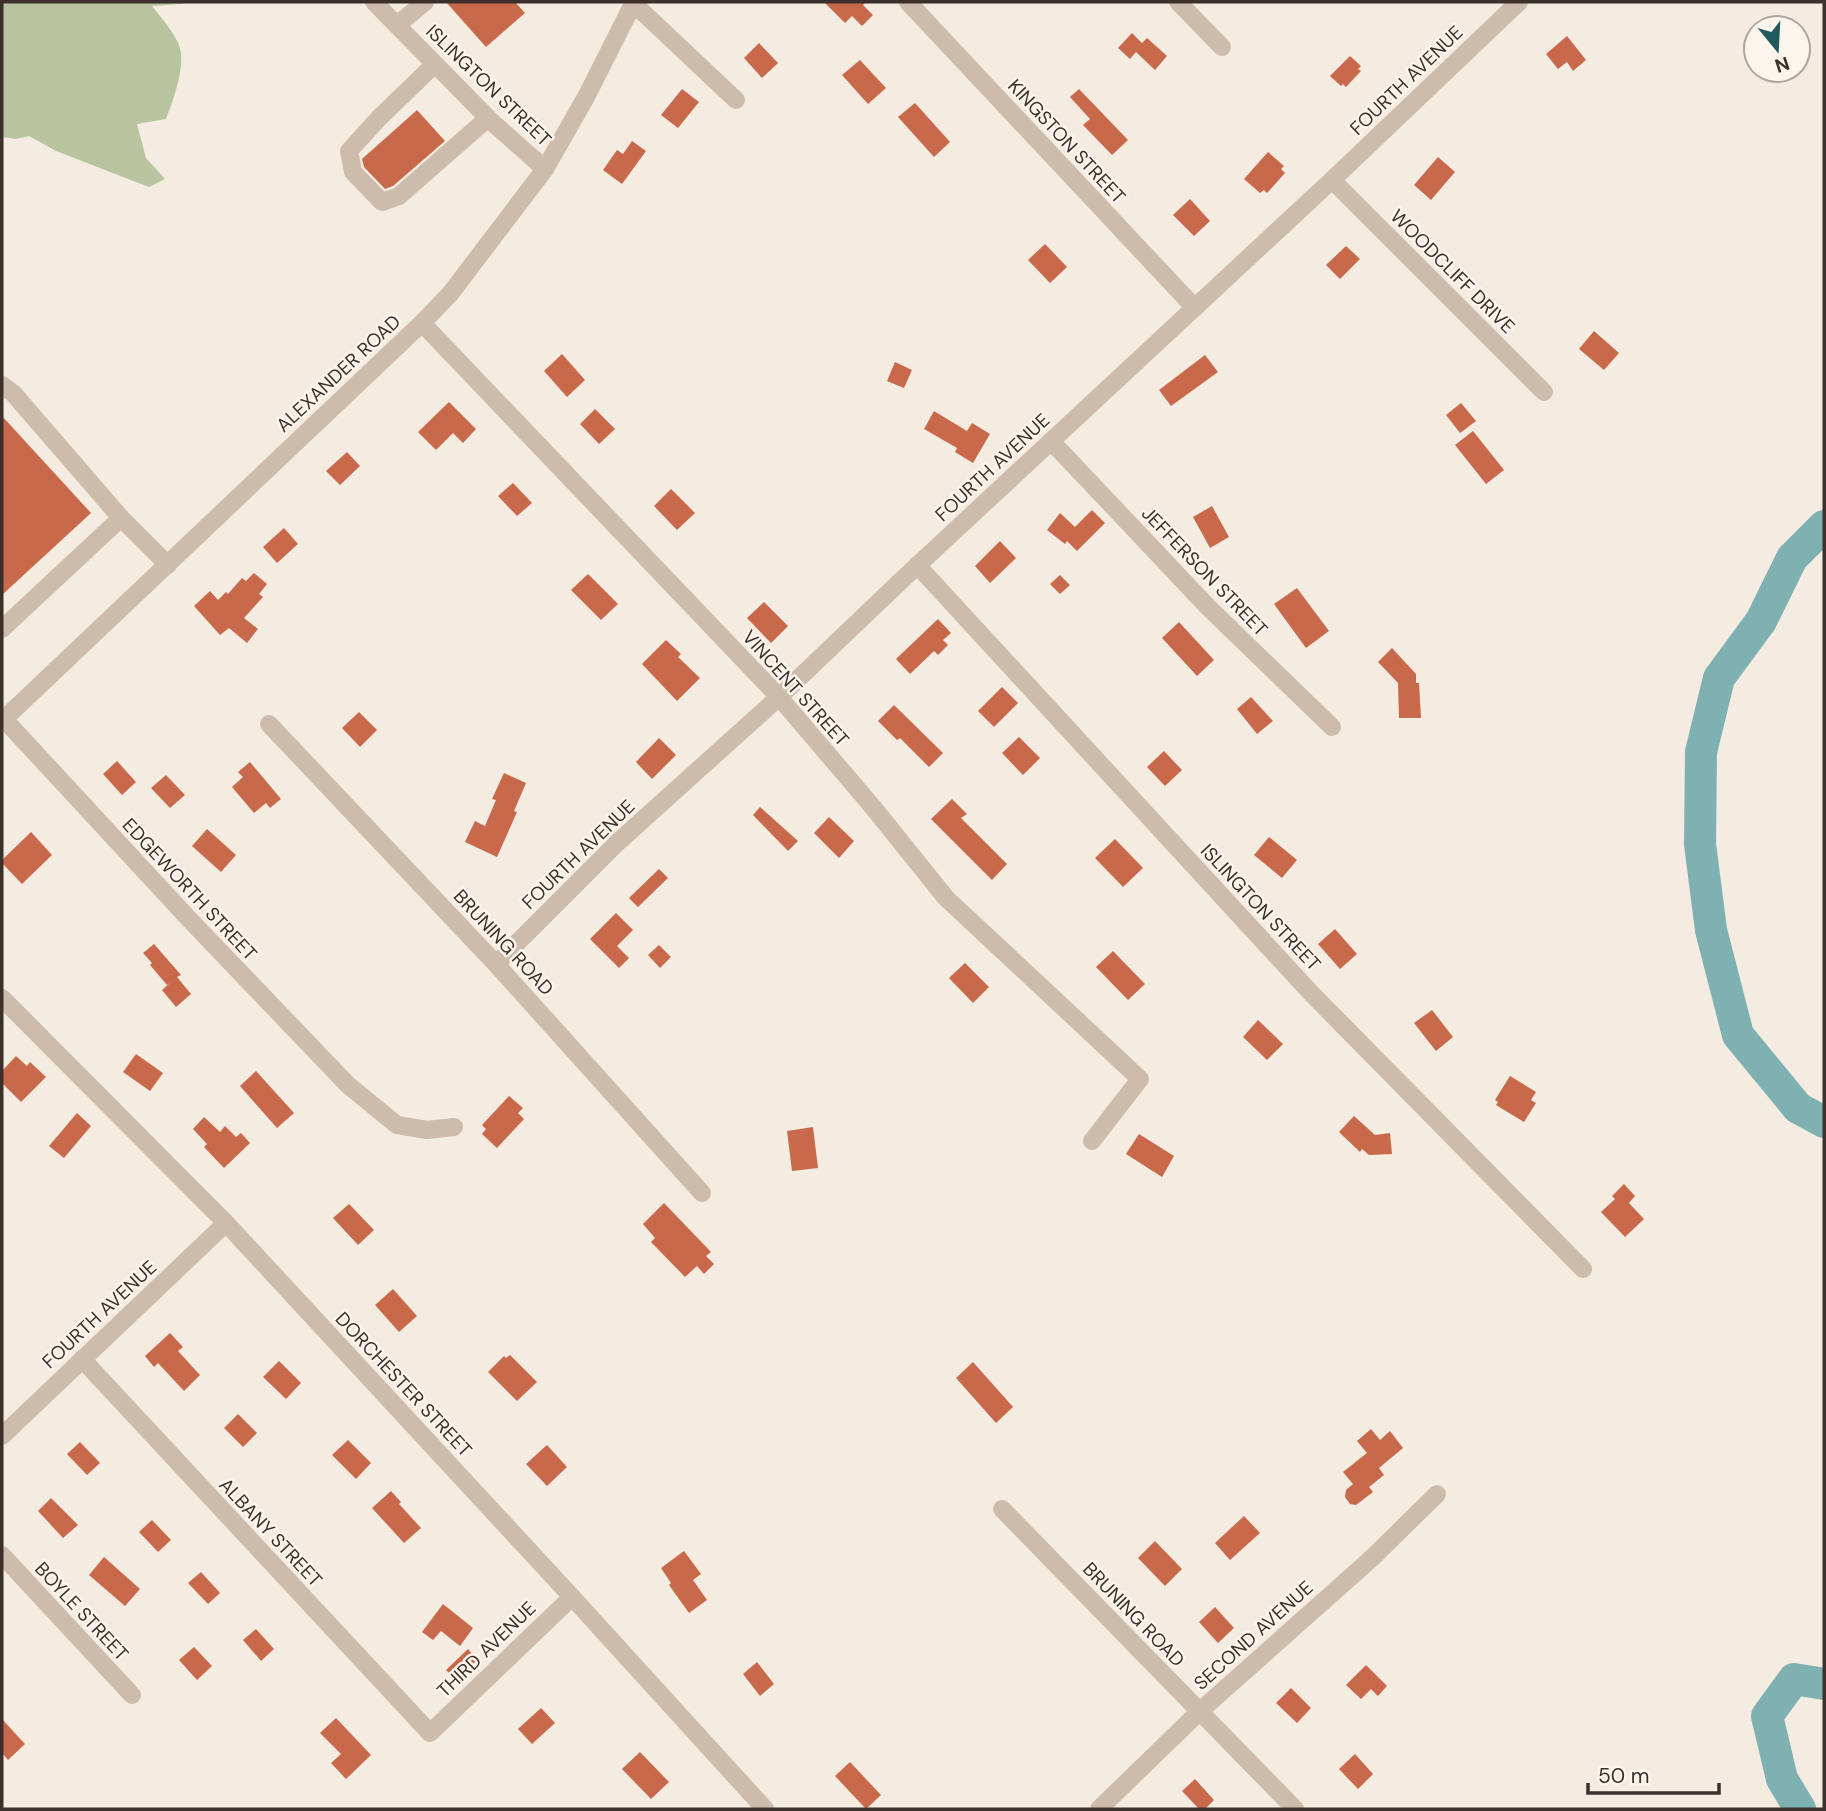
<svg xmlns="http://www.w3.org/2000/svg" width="1826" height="1811" font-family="'DM Sans',sans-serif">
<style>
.green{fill:#b8c4a0}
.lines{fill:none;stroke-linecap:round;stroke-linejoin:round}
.river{stroke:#7fb0b2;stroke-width:32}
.building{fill:#c8694b}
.minor{stroke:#cdbbac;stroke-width:18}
.labels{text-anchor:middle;stroke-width:5;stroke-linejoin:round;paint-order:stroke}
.street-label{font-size:19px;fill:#3b302b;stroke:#fbf5ee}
</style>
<rect width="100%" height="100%" fill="#f4ebe1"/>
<path class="green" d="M2,2h181l-1,2 -30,2c10,13 27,31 29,47 2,20 -8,48 -15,66l-29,5 9,34 19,21 -16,8 -93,-36 -27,-15 -13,3 -14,-2z"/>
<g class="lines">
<path class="river" d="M1824,526l-32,32 -31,63 -42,57 -18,74 -1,92 11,86 27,105 60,73 26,14
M1800,1809l-18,-30 -15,-63 27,-37 30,5"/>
</g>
<path class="building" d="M446,2h69l10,11 -39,34z
M824,2h42l-3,3 10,10 -11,11 -10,-10 -7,7z
M1132,33l10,10 5,-5 20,18 -12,14 -19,-18 -6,7 -12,-11z
M1567,36l19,24 -13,11 -6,-9 -9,7 -12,-15z
M759,43l19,20 -16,15 -18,-20z
M1350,56l11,10 -3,3 3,2 -15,16 -3,-3 -2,2 -11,-10z
M860,60l26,28 -18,16 -26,-29z
M682,89l17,13 -21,26 -17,-13z
M1079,89l49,51 -16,15 -29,-30 7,-6 -20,-22z
M915,103l35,39 -16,15 -36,-40z
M417,110l28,31 -52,45 -8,3 -21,-22 -2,-8z
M632,141l14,10 -24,33 -19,-14 14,-20 6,4z
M1268,152l16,14 -3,3 4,4 -18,20 -3,-3 -4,3 -16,-14z
M1438,157l17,15 -24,28 -17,-15z
M1190,199l20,22 -16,15 -21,-21z
M1045,244l22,23 -17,16 -22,-23z
M1346,246l14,13 -20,20 -14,-14z
M1594,331l25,22 -15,17 -25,-21z
M562,354l23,26 -18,17 -23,-26z
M1205,355l13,17 -47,34 -12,-16z
M895,362l17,8 -8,18 -17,-7z
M449,402l27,27 -13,14 -10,-10 -17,17 -18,-18z
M1461,403l15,18 -16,12 -14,-18z
M595,409l20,20 -16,15 -19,-20z
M934,411l33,20 5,-8 18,11 -17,29 -18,-11 2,-4 -33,-19z
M2,416l89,97 -89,82z
M1473,431l31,39 -18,14 -31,-39z
M347,452l13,14 -20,19 -14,-14z
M513,483l19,20 -15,13 -19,-20z
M671,489l24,24 -18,17 -23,-24z
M1212,506l17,31 -19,11 -17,-31z
M1092,510l13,13 -28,28 -10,-10 -2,3 -18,-14 13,-17 15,14z
M284,528l14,16 -21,19 -14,-16z
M1000,541l16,17 -26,25 -15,-17z
M254,573l13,11 -8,10 4,3 -19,21 14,11 -11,14 -18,-15 -9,7 -26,-29 16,-15 8,9 8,-8 2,2 14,-16 4,3z
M588,574l30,30 -17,16 -30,-30z
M1060,575l10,10 -10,9 -10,-10z
M1297,588l32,43 -23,17 -32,-44z
M764,602l24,24 -17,17 -24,-25z
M938,619l13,14 -8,7 5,5 -10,10 -4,-4 -24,23 -14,-15z
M1179,622l35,38 -17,16 -35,-38z
M666,640l15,14 -3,3 22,21 -23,23 -35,-37z
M1392,648l24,26v9h3l2,35h-22l-1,-35 -20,-21z
M1002,687l16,16 -24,24 -16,-16z
M1251,697l22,24 -16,13 -20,-25z
M894,705l49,48 -14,14 -29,-29 -3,2 -19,-19z
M359,712l18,18 -17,17 -18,-19z
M1019,737l21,21 -17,17 -21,-22z
M659,738l17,17 -24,24 -16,-17z
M1164,751l18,19 -17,16 -18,-19z
M117,761l19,21 -14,13 -19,-21z
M250,762l31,37 -11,9 -4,-5 -12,10 -22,-26 11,-10 -5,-5z
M504,773l22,10 -12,28 3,1 -20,45 -32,-15 10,-21 10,5 11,-26 -4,-1z
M166,775l19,20 -15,13 -19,-20z
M952,799l15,15 -6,4 46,46 -15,16 -61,-61z
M760,807l38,34 -10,10 -35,-36z
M829,817l25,24 -15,17 -25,-25z
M207,829l29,26 -15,17 -29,-26z
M31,832l21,23 -30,29 -20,-21v-3z
M1269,837l28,23 -15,18 -28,-23z
M1115,839l28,29 -20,19 -28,-29z
M659,869l9,9 -30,29 -9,-9z
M616,913l17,17 -16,16 12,12 -10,10 -29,-29z
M1335,929l22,25 -17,15 -22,-25z
M154,944l27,31 -4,2 14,17 -15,13 -14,-17 8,-7 -3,2 -17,-20 2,-2 -9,-10z
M659,945l12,12 -11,11 -12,-13z
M1113,951l32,33 -17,16 -32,-33z
M965,963l24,24 -16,16 -24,-25z
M1432,1010l21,27 -17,14 -22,-28z
M1258,1020l25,24 -16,16 -24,-23z
M136,1054l27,19 -13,18 -27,-19z
M16,1056l11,10 3,-4 16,15 -25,25 -19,-19v-12z
M256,1071l38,42 -17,15 -37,-42z
M1510,1076l26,16 -5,8 5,3 -12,19 -28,-17 2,-3 -3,-2z
M509,1096l14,12 -5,5 6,6 -27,29 -15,-14 4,-5 -4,-4z
M77,1113l14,13 -27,32 -15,-12z
M1354,1116l21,19 15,-2 2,21 -23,1 -7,-6 -2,3 -21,-20z
M204,1117l16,15 5,-6 11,11 5,-4 9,10 -26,25 -20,-21 3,-3 -14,-15z
M813,1127l5,41 -26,3 -5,-40z
M1139,1134l35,22 -12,21 -36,-23z
M1624,1184l11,12 -6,7 15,16 -19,18 -24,-25 14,-13 -3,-3z
M664,1203l47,49 -5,4 8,8 -10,10 -7,-8 -12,11 -34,-35 4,-4 -12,-14z
M349,1204l25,26 -16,15 -25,-27z
M393,1289l24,27 -18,16 -24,-27z
M170,1333l13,14 -5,4 22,24 -16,16 -26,-28 -4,4 -9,-11z
M510,1355l27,27 -20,19 -29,-29 16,-16 2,2z
M279,1361l22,22 -15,16 -23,-22z
M973,1362l40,45 -17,16 -40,-45z
M238,1414l19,19 -14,14 -19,-19z
M1371,1429l9,11 10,-9 13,17 -24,20 5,7 -15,12 4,5 -17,13 -6,-1 -5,-7 1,-7 7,-6 -10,-12 24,-19 -10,-12z
M348,1440l23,23 -15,16 -24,-24z
M80,1442l20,21 -13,12 -20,-21z
M547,1445l20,22 -20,19 -21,-22z
M391,1491l10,11 -2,2 22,24 -17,15 -32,-35z
M51,1498l27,27 -15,13 -25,-27z
M1244,1516l16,17 -30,27 -15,-17z
M152,1520l19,20 -13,12 -19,-20z
M1155,1541l27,28 -17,17 -27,-28z
M684,1551l17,23 -8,6 14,20 -18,13 -20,-28 2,-2 -10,-15z
M104,1557l36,32 -15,17 -36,-31z
M201,1572l19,21 -12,11 -20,-21z
M443,1604l30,24 -13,18 -19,-15 -8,9 -11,-8z
M1215,1607l19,21 -16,15 -19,-21z
M256,1629l18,20 -13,12 -18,-21z
M194,1647l18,19 -15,14 -18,-20z
M468,1649l9,11 -6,6 2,1 -15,15 -12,-12z
M757,1662l17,22 -14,12 -17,-22z
M1366,1665l21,21 -9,10 -7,-7 -10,10 -15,-14z
M1291,1688l20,20 -14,15 -21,-20z
M541,1708l14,15 -23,21 -14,-15z
M336,1718l35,37 -25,24 -15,-16 10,-9 -21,-21z
M2,1719l23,25 -17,16 -6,-7z
M640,1752l29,30 -18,17 -29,-30z
M1355,1754l18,20 -15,15 -19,-20z
M850,1762l31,33 -15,14 -31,-33z
M1195,1779l19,21 -9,9h-6l-17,-18z"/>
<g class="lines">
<path class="minor" d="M374,2l118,120 53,47
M908,2l287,306
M1178,2l44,45
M633,3l103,97
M397,25l28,-23
M435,64l-56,54 -30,33 4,21 29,30 17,-6 89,-78
M1332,180l212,212
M422,323l357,374 93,109 74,92 194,181 -48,62
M2,385l11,8 108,125
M1051,441l157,166 124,120
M917,565l394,428 272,276
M2,629l119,-111 47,47
M4,719l185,200 159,166 49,40 30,5 27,-3
M2,721l420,-398 28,-29 95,-125 41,-72 48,-95
M269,724l227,240 206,229
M496,964l121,-121 162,-146 127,-121 426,-396 187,-178
M2,998l224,225 346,374 193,212
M82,1359l348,374 142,-136
M2,1436l224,-213
M1002,1509l293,300
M2,1555l130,140
M1099,1809l101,-98 172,-153 65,-64"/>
</g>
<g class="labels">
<g class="street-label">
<text transform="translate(1406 80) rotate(-44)" y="7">FOURTH AVENUE</text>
<text transform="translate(489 85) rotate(44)" y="7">ISLINGTON STREET</text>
<text transform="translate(1067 141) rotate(47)" y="7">KINGSTON STREET</text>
<text transform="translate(1453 271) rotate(45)" y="7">WOODCLIFF DRIVE</text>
<text transform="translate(338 373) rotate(-43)" y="7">ALEXANDER ROAD</text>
<text transform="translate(992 467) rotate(-43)" y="7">FOURTH AVENUE</text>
<text transform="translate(1205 571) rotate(46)" y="7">JEFFERSON STREET</text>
<text transform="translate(796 688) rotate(48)" y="7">VINCENT STREET</text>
<text transform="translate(578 854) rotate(-44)" y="7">FOURTH AVENUE</text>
<text transform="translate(190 889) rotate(47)" y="7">EDGEWORTH STREET</text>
<text transform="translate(1261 907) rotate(47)" y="7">ISLINGTON STREET</text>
<text transform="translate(504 942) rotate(47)" y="7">BRUNING ROAD</text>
<text transform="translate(99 1314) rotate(-43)" y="7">FOURTH AVENUE</text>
<text transform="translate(404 1384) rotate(47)" y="7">DORCHESTER STREET</text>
<text transform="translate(271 1532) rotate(47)" y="7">ALBANY STREET</text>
<text transform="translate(82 1611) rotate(47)" y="7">BOYLE STREET</text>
<text transform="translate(1134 1614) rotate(46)" y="7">BRUNING ROAD</text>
<text transform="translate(1253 1635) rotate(-42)" y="7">SECOND AVENUE</text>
<text transform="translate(486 1649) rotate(-44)" y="7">THIRD AVENUE</text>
</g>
</g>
<rect width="1826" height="1811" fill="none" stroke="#3b302b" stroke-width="7"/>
<g transform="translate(1777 49) rotate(162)"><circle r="33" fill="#fbf5ee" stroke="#aea6a0" stroke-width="2"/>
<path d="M0-5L12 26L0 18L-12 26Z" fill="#1f5a5e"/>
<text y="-10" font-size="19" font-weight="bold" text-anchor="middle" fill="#3b302b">N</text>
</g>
<path d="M1588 1783v10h131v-10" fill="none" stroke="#3b302b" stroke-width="3.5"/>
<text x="1598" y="1783" font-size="21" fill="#3b302b" stroke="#fbf5ee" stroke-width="5" paint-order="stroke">50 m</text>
</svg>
